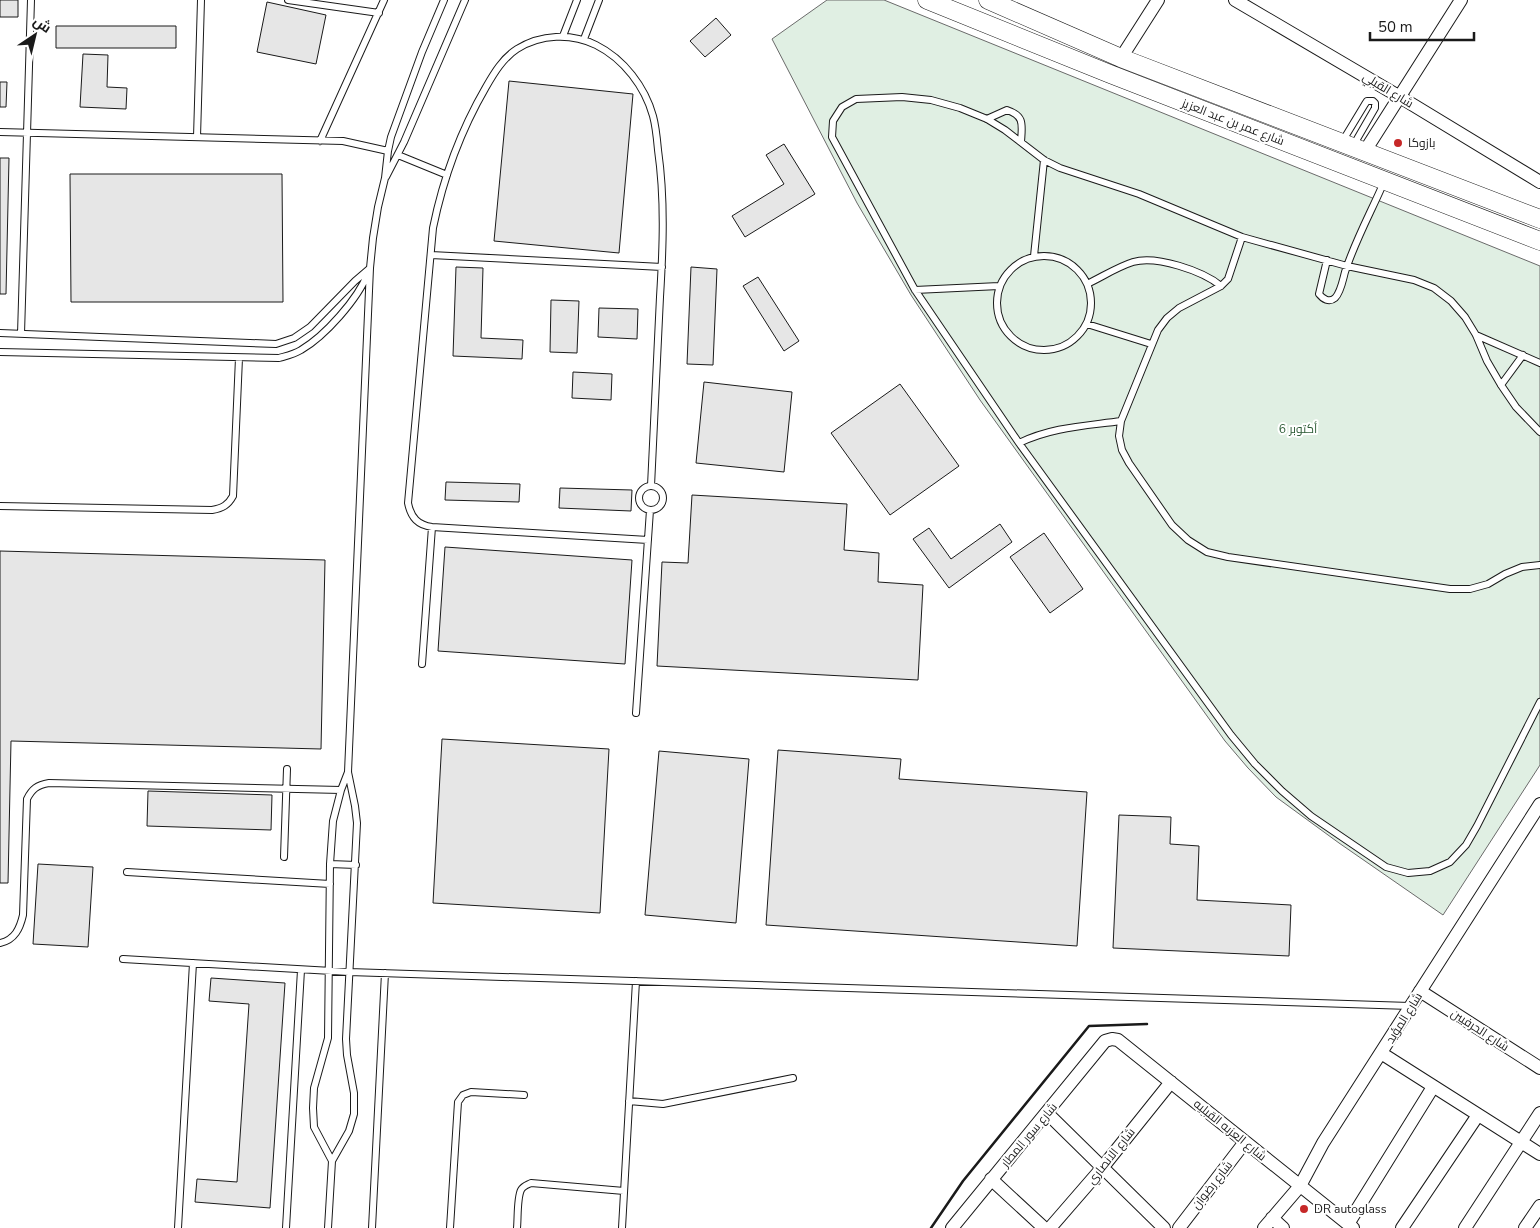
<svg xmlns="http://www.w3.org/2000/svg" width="1540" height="1228" font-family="'Nunito Sans',Cairo,sans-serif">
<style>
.green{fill:#e0efe3;stroke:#6a6a6a}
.building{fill:#e6e6e6;stroke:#1a1a1a}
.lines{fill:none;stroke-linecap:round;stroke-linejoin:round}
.lane-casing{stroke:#1a1a1a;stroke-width:8}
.street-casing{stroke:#1a1a1a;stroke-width:14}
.secondary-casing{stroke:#1a1a1a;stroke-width:19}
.lane{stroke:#fff;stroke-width:6}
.street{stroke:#fff;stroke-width:12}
.secondary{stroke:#fff;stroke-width:18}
.wall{stroke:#1a1a1a;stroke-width:2.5}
.poi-dot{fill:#c62828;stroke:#fff;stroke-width:2}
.labels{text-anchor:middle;stroke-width:4;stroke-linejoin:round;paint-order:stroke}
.street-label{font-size:12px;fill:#1a1a1a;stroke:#fff}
.poi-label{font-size:12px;fill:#1a1a1a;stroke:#fff;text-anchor:start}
.park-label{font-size:12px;fill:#2b5a34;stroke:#fff}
</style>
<rect width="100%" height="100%" fill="#fff"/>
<path class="green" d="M827,0h57l656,266v499l-97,150 -104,-72 -63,-46 -28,-29 -23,-27 -245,-341 -69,-105 -54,-92 -85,-164z"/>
<path class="building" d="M0,0h18v17h-18z
M267,2l59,13 -10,49 -59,-12z
M716,18l15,17 -26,22 -15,-16z
M56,26h120v22h-120z
M83,54l25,1 -1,32 20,1 -1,21 -46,-2z
M509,81l124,13 -14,159 -125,-12z
M0,82h7l-1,25h-6z
M784,144l31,50 -70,43 -13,-21 52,-32 -18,-29z
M0,158h9l-3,136h-6z
M70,174h212l1,128h-212z
M456,267l27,1 -2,70 42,2 -1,19 -69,-3z
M691,267l26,2 -4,96 -26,-1z
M758,277l41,64 -15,10 -41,-65z
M551,300l28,1 -2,52 -27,-1z
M599,308l39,1 -1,30 -39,-2z
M573,372l39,2 -1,26 -39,-2z
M704,382l88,10 -8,80 -88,-9z
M900,384l59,82 -69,49 -59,-82z
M446,482l74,2 -1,18 -74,-2z
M560,488l72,2 -1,21 -72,-3z
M692,495l155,9 -3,46 35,3 -1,29 45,3 -5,95 -261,-14 5,-104 26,1z
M1000,524l12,18 -63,46 -36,-49 16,-11 22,31z
M1044,533l39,56 -33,24 -40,-56z
M445,547l187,13 -7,104 -187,-13z
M0,551l325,9 -4,189 -310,-8 -3,142h-8z
M442,739l167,10 -9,164 -167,-10z
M778,750l123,9 -2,20 188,13 -10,154 -311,-21z
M659,751l90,8 -13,164 -91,-8z
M148,791l124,4 -1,35 -124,-4z
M1119,815l52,2 -1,27 29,2 -2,54 94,5 -2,51 -176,-8z
M38,864l55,3 -5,80 -55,-3z
M211,978l74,5 -15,225 -75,-6 2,-23 40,3 12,-178 -40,-3z"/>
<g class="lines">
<g class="lane-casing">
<path id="lane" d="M288,0l91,13
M563,36l14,-36
M584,39l15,-39
M987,119l20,-9c18,6 15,15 14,32
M0,132l343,9 45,10
M197,137l4,-137
M320,141l64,-141
M1342,142l23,-38 2,-3h6l2,2v5l-22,38
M398,155l49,20
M386,177l18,-35 61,-142
M1242,237l-14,42 -7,7 -42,22 -12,10 -9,12 -37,91 -2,15 3,14 7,13 43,62 16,15 19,12 21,5 222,32h20l18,-5 17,-10 17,-7 18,-2
M431,255l231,12
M997 303a47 47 0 1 1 94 0a47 47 0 1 1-94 0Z
M1034,256l10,-96
M1327,260l-8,34c4,5 10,9 16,4 6,-6 8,-19 10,-26 10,-31 26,-60 39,-90
M1087,284c15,-7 30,-17 46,-22 23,-7 70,9 88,24
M915,290l84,-4
M1087,324l64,20
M0,333l276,11 18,-6 16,-11 45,-46 14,-12
M21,334l10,-334
M1476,335l64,28
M0,352l279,6c7,-2 16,-4 22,-8 24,-14 57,-51 67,-77
M1501,385l22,-30
M1540,432l-24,-25 -15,-22 -14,-24 -11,-26 -11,-18 -14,-16 -17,-13 -20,-8 -67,-14 -105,-29 -103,-43 -79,-26 -16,-8 -39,-30 -18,-11 -27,-11 -29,-8 -29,-3 -46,2 -14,8 -9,14 -1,16 83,153 104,153 212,292 24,29 27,27 29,25 75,51 22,6 22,-2 20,-9 16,-17 11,-19 63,-124
M1019,443c33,-16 66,-17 102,-22
M639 498a12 12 0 1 1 24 0a12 12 0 1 1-24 0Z
M0,506l212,4c11,-2 16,-5 21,-14l6,-138
M648,540l-216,-13c-14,-2 -21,-9 -24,-24l25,-275c10,-49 28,-98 53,-141 8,-14 17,-29 31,-38 24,-15 54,-16 79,-4 28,14 49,42 57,71 3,11 4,23 5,34 7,49 5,98 2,147 -3,63 -6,126 -9,189
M422,664l10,-137
M636,713l14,-203
M284,857l3,-88
M330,864l26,1
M127,872l203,12
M0,943c15,-3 20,-15 23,-28l4,-116c5,-10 10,-14 22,-16l292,7
M123,959l226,13 1061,34
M629,1101l34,3 130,-26
M332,1161l-18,-34 -1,-19 1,-20 14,-50 2,-174 3,-43 8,-31 7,-18
M178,1228l15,-265
M286,1228l15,-258
M328,1228l4,-67 17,-30 5,-17v-21l-7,-38 -1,-16 11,-216 -2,-17 -7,-34 22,-504 3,-30 5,-31 7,-29 3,-27 3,-14 31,-85 22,-52
M372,1228l13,-255
M450,1228l8,-126 5,-7 8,-3 53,3
M517,1228c1,-10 0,-30 4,-38 2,-4 6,-5 10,-7l93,8
M622,1228l14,-247"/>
</g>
<g class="street-casing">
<path id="street" d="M1235,0l165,97 140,85
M1121,58l37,-58
M1365,151l96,-151
M1420,991l120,77
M1381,1053l159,101
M1047,1113l117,115
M991,1179l53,49
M1272,1218l11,10
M1348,1224l85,-137
M952,1228l153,-187 7,-2 6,1 235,188
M1050,1228l52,-60 69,-86
M1179,1228l66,-86
M1264,1228l36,-42 23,-43 217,-339
M1402,1228l76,-113
M1465,1228l75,-115
M1525,1228l15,-22"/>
</g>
<g class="secondary-casing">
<path id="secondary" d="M927,0l183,74 430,167
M988,0l133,58 419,161"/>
</g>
<use href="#lane" class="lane"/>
<use href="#street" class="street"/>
<use href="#secondary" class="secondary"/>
<path class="wall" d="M931,1228l32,-47 126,-155 58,-2"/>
</g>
<g class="poi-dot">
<circle cx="1398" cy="143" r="5"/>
<circle cx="1304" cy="1209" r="5"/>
</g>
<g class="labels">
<g class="street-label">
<text transform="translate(1388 90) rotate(31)" y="4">شارع القبلي</text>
<text transform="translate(1233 122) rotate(21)" y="4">شارع عمر بن عبد العزيز</text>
<text transform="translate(1404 1018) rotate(-58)" y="4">شارع المؤيد</text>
<text transform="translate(1480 1030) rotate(33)" y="4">شارع الحرفيين</text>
<text transform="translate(1230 1130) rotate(39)" y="4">شارع العزبه القبليه</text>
<text transform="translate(1029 1135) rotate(-50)" y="4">شارع سور المطار</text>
<text transform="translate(1111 1156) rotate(-51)" y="4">شارع الانصاري</text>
<text transform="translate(1212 1185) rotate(-52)" y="4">شارع رضوان</text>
</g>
<g class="poi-label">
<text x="1408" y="147">بازوكا</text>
<text x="1314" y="1213">DR autoglass</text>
</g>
<g class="park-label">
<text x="1298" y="433">6 أكتوبر</text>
</g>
</g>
<g transform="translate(35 35) rotate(35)" stroke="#ffffff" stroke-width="4" paint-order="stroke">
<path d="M0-4L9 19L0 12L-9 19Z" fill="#1a1a1a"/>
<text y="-8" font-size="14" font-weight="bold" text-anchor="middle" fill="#1a1a1a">ش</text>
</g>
<path d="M1370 32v8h104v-8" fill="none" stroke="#1a1a1a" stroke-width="2.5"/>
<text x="1378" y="32" font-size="15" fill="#1a1a1a" stroke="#ffffff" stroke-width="4" paint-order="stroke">50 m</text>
</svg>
